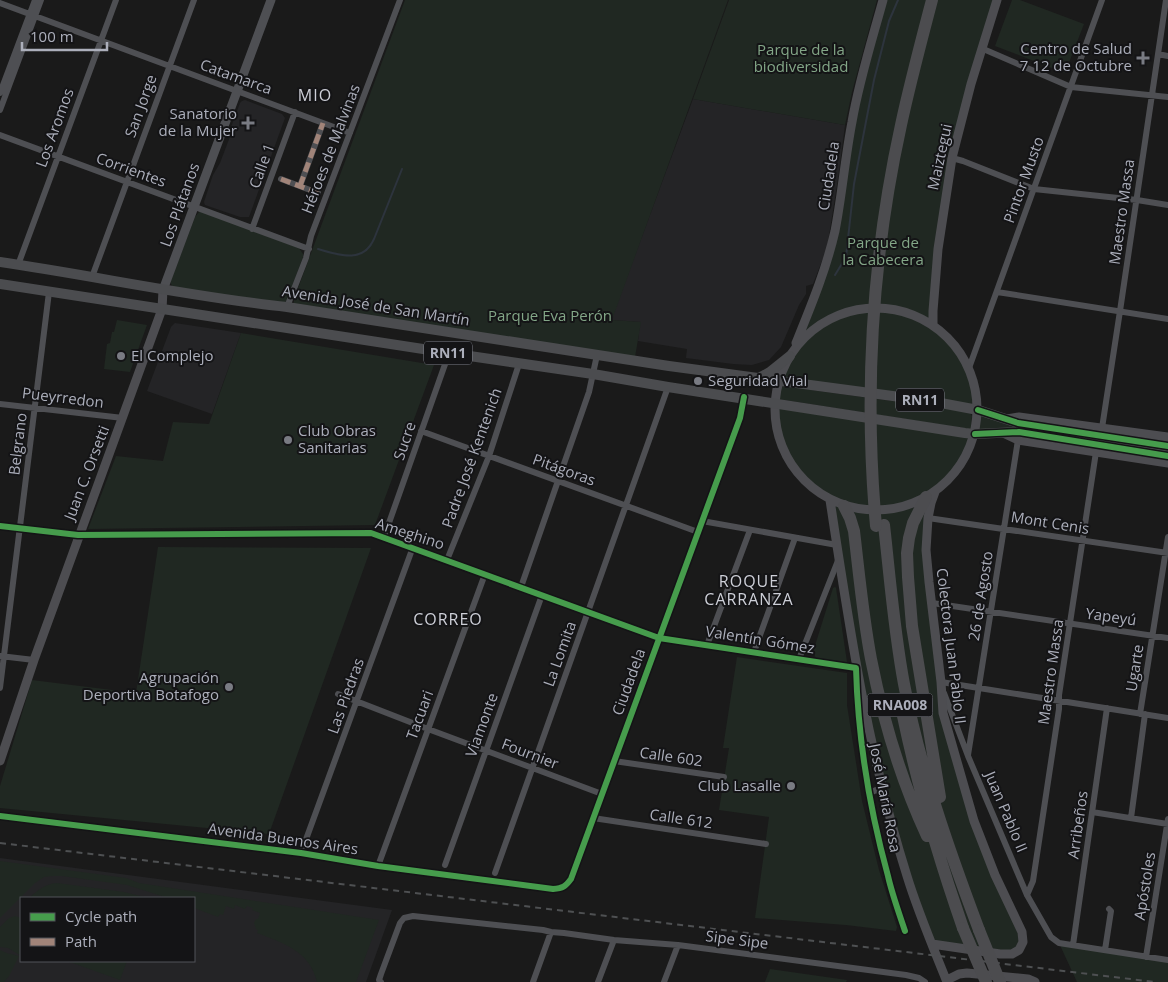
<svg xmlns="http://www.w3.org/2000/svg" width="1168" height="982" font-family="'Open Sans',sans-serif">
<style>
.built{fill:#242426;fill-rule:evenodd}
.green{fill:#202822}
.lines{fill:none;stroke-linecap:round;stroke-linejoin:round}
.stream{stroke:#2d343d;stroke-width:2}
.minor{stroke:#4e4f53;stroke-width:6}
.tertiary{stroke:#4e4f53;stroke-width:9}
.secondary{stroke:#4d4d51;stroke-width:9}
.primary{stroke:#4b4c4f;stroke-width:10}
.motorway{stroke:#4c4c4f;stroke-width:12}
.rail{stroke:#4e5052;stroke-width:2;stroke-dasharray:6 5;stroke-linecap:butt}
.motorway-bridge{stroke:#4c4c4f;stroke-width:12}
.quiet{stroke:#a18479;stroke-width:5;stroke-dasharray:10 5;stroke-linecap:butt}
.cycleway-casing{stroke:#141416;stroke-width:9}
.cycleway{stroke:#469c4c;stroke-width:6}
.poi-dot{fill:#797b83;stroke:#141416;stroke-width:2}
.labels{text-anchor:middle;stroke-width:4;stroke-linejoin:round;paint-order:stroke}
.shield{fill:#141416;stroke:#7e808a;stroke-width:1}
.shield-label{font-size:14px;font-weight:bold;fill:#acafbb}
.poi-label{font-size:15px;fill:#acafbb;stroke:#141416;text-anchor:end}
.park-label{font-size:15px;fill:#83a687;stroke:#141416}
.street-label{font-size:15px;fill:#acafbb;stroke:#141416}
.neighbourhood-label{font-size:16px;letter-spacing:1px;fill:#cdcfd7;stroke:#141416}
</style>
<rect width="100%" height="100%" fill="#1a1a1a"/>
<path class="built" d="M693,99l152,26 -7,54 -11,69 -14,36 -7,2v8l-7,11 -18,42 -12,13 -17,5 -19,-1 -47,-6 1,-9 -49,-8 2,-19 -29,-2z
M245,100l37,14 3,4 -36,99h-9l-35,-12 -1,-3 9,-27 7,-12 11,-29 -1,-4 10,-27 2,-2z
M175,323l66,10 -29,81 -65,-23 24,-64z
M0,858l392,52 -26,72h-366zM21,898h173v63h-173z"/>
<path class="green" d="M405,0h323l-116,320 29,2 -6,35 -341,-53v-5z
M729,0h148l-25,92 -7,33 -152,-26z
M883,0h114l-45,158 -19,166c30,22 42,50 45,86l190,27v26l-165,-30 -28,1c-4,24 -22,42 -39,57l-10,59 15,132 17,87 65,173 -11,12 -80,-10 -48,-151 -54,-293c-39,-22 -55,-53 -55,-97l200,30 3,-22 -199,-30 38,-88 9,-28 26,-145z
M1012,0h8l64,24 -19,49 -70,-27z
M199,212h3l97,36 4,6v3l-16,44 -6,3 -108,-17 -2,-3v-4l24,-63z
M117,320l30,5 -17,47 -26,-3 3,-25 3,-1 2,-11h2z
M241,333l193,32 -59,160 -287,4 28,-73 47,5 10,-39 36,2z
M781,386l185,25 4,2 2,3 -1,12 -3,1 -190,-30z
M158,547l213,1 -102,286 -269,-26v-22l32,-106 104,13z
M835,587l1,1 11,74 -1,1 -30,-5 -3,-6 20,-64z
M737,657l110,16v32l15,96 17,69 18,57 -1,4 -50,-6 -91,-7 14,-101 -50,-7 10,-62h-6z
M0,861l126,17 13,5 240,37 -23,62h-39c-7,-31 -34,-39 -60,-49l1,-3 -2,-1 -2,-6 2,-4h2l2,-6 -8,-3 1,-2 -6,-2 -2,3 -10,-4 -1,4 -8,-3 -3,9 -3,-1 -2,3 -24,-9v-10h-26l-41,-13 -65,-9h-9l-9,1 -9,6 -35,35z
M57,883l67,9 24,6h-119c9,-8 16,-14 28,-15z
M15,916l6,2v31l-1,6 -12,-7 -8,-1v-20l9,-9z
M1059,943l109,17v22h-91z
M0,950c7,4 12,4 19,6l-10,20 -5,6h-4z
M67,961h60l-7,19z
M770,969l77,11 -1,2h-81z"/>
<g class="lines">
<path class="stream" d="M318,249c21,6 45,15 56,-10l28,-70
M835,275l11,-18 8,-73 20,-104 15,-59 9,-21"/>
<path class="minor" d="M0,3l350,130
M981,48l90,39 97,10
M1158,54l10,2
M0,93l35,-93
M0,110l41,-110
M0,135l309,114
M952,158l11,3 71,28 103,11 31,5
M281,179l37,14
M300,186l23,-63
M252,229l43,-117
M18,265l98,-265
M92,277l102,-277
M997,292l171,27
M287,307l19,-49 5,-22 89,-236
M969,368l133,-368
M0,404l123,14
M1102,428l18,-117 46,-311
M421,431l277,101
M928,518l240,35
M702,521l135,24
M0,526l78,9 293,-2 288,105 197,30v3
M384,537l65,-184
M447,560l42,-104 30,-92
M521,587l68,-195 8,-37
M932,603l236,35
M707,645l43,-115
M754,652l41,-114
M0,656l34,4
M799,659l40,-101
M856,681c2,66 15,131 31,195 5,18 12,36 18,55
M941,682l227,36
M0,688l49,-396
M944,693l24,63 59,139 24,42 8,6 109,17
M338,694l90,35 174,65
M1140,714l28,-177
M968,755l50,-315
M614,761l110,16
M868,794l8,-4 8,3
M1092,812l76,12
M0,816l301,37 77,13 175,23c10,-1 12,-2 18,-10l169,-461 4,-21
M593,818l173,26
M1131,818l14,-104
M301,853l112,-306
M445,865l97,-270
M378,866l107,-292
M495,873l173,-486
M1027,895l6,-14 26,-172v-14l37,-243
M1073,945l34,-237
M1105,950l6,-39 -2,-2
M1146,957l22,-138
M381,982l-2,-2 2,-6 19,-51 4,-5 9,-2 130,14 8,2 13,1 50,7 64,5 228,30 13,3 6,4
M533,982l18,-50
M598,982l16,-42
M664,982l14,-37"/>
<path class="tertiary" d="M163,290l108,-290"/>
<path class="secondary" d="M775 409a101 101 0 1 1 202 0a101 101 0 1 1-202 0Z
M933,325v-14l5,-62 14,-91 19,-74 26,-84
M796,343c15,-37 30,-73 39,-112 7,-36 10,-73 17,-109 7,-41 20,-82 31,-122
M1007,419l12,-2 149,20
M1003,433l15,7 150,23
M830,500c19,126 38,253 77,376 11,36 26,71 40,106
M0,761l34,-101 128,-351 1,-19
M932,944l68,10h12l7,-4 4,-8 -1,-10 -27,-57 -21,-54 -31,-108 -2,-31 -12,-100 -3,-32 2,-32 3,-15 4,-11
M947,980l12,-6 8,-1 61,6 7,3"/>
<path class="primary" d="M0,262c96,14 191,35 287,45l382,59 261,35 48,9 40,13 150,23
M0,284l449,69 144,21 75,13 297,46 10,1 44,-2 149,24
M759,378l11,-6 20,-16"/>
<path class="motorway" d="M926,497l-13,26 -4,15 -2,15 1,24 4,49 28,171
M844,506l6,12 4,13c5,42 9,86 17,128 12,61 30,121 56,177
M884,525c6,53 10,106 20,159 16,84 45,166 75,246
M903,716c15,72 36,143 60,212"/>
<path class="rail" d="M0,843l1155,139"/>
<path class="motorway-bridge" d="M876,526c-12,-134 -4,-269 25,-401 9,-42 20,-83 31,-125
M963,928l23,54
M979,930l21,52"/>
<path class="quiet" d="M281,179l37,14
M300,186l23,-63"/>
<g class="cycleway-casing">
<path id="cycleway" d="M978,410l40,13 150,23
M975,434l44,-2 149,24
M0,526l78,9 293,-2 288,105 197,30c2,71 13,139 32,208 4,18 11,37 17,55
M0,816l301,37 77,13 175,23c10,-1 12,-2 18,-10l169,-461 4,-21"/>
</g>
<use href="#cycleway" class="cycleway"/>
</g>
<g class="poi-dot">
<path d="M1140.5 50.5h5v5h5v5h-5v5h-5v-5h-5v-5h5z"/>
<path d="M245.5 115.5h5v5h5v5h-5v5h-5v-5h-5v-5h5z"/>
<circle cx="121" cy="356" r="5"/>
<circle cx="698" cy="381" r="5"/>
<circle cx="288" cy="440" r="5"/>
<circle cx="229" cy="687" r="5"/>
<circle cx="791" cy="786" r="5"/>
</g>
<g class="labels">
<g class="shield">
<rect x="424" y="341.5" width="48" height="23" rx="4"/>
<rect x="896" y="388.5" width="48" height="23" rx="4"/>
<rect x="867.5" y="693.5" width="65" height="23" rx="4"/>
</g>
<g class="shield-label">
<text x="448" y="358">RN11</text>
<text x="920" y="405">RN11</text>
<text x="900" y="710">RNA008</text>
</g>
<g class="poi-label">
<text x="1132" y="54">Centro de Salud<tspan x="1132" dy="17">7 12 de Octubre</tspan></text>
<text x="237" y="119">Sanatorio<tspan x="237" dy="17">de la Mujer</tspan></text>
<text x="131" y="361" text-anchor="start">El Complejo</text>
<text x="708" y="386" text-anchor="start">Seguridad Vial</text>
<text x="298" y="436" text-anchor="start">Club Obras<tspan x="298" dy="17">Sanitarias</tspan></text>
<text x="219" y="683">Agrupación<tspan x="219" dy="17">Deportiva Botafogo</tspan></text>
<text x="781" y="791">Club Lasalle</text>
</g>
<g class="park-label">
<text x="801" y="55">Parque de la<tspan x="801" dy="17">biodiversidad</tspan></text>
<text x="883" y="248">Parque de<tspan x="883" dy="17">la Cabecera</tspan></text>
<text x="550" y="321">Parque Eva Perón</text>
</g>
<g class="street-label">
<text transform="translate(236 77) rotate(20)" y="5">Catamarca</text>
<text transform="translate(141 106) rotate(-70)" y="5">San Jorge</text>
<text transform="translate(55 128) rotate(-70)" y="5">Los Aromos</text>
<text transform="translate(331 149) rotate(-69)" y="5">Héroes de Malvinas</text>
<text transform="translate(940 157) rotate(-78)" y="5">Maiztegui</text>
<text transform="translate(262 166) rotate(-70)" y="5">Calle 1</text>
<text transform="translate(131 170) rotate(20)" y="5">Corrientes</text>
<text transform="translate(829 176) rotate(-81)" y="5">Ciudadela</text>
<text transform="translate(1024 180) rotate(-70)" y="5">Pintor Musto</text>
<text transform="translate(180 205) rotate(-70)" y="5">Los Plátanos</text>
<text transform="translate(1122 212) rotate(-82)" y="5">Maestro Massa</text>
<text transform="translate(376 306) rotate(9)" y="5">Avenida José de San Martín</text>
<text transform="translate(63 398) rotate(7)" y="5">Pueyrredon</text>
<text transform="translate(405 441) rotate(-71)" y="5">Sucre</text>
<text transform="translate(18 444) rotate(-83)" y="5">Belgrano</text>
<text transform="translate(472 458) rotate(-70)" y="5">Padre José Kentenich</text>
<text transform="translate(564 470) rotate(20)" y="5">Pitágoras</text>
<text transform="translate(87 473) rotate(-69)" y="5">Juan C. Orsetti</text>
<text transform="translate(1050 523) rotate(9)" y="5">Mont Cenis</text>
<text transform="translate(410 534) rotate(18)" y="5">Ameghino</text>
<text transform="translate(981 596) rotate(-81)" y="5">26 de Agosto</text>
<text transform="translate(1111 617) rotate(8)" y="5">Yapeyú</text>
<text transform="translate(760 640) rotate(9)" y="5">Valentín Gómez</text>
<text transform="translate(951 646) rotate(83)" y="5">Colectora Juan Pablo II</text>
<text transform="translate(560 654) rotate(-70)" y="5">La Lomita</text>
<text transform="translate(1135 668) rotate(-81)" y="5">Ugarte</text>
<text transform="translate(1051 672) rotate(-82)" y="5">Maestro Massa</text>
<text transform="translate(629 682) rotate(-70)" y="5">Ciudadela</text>
<text transform="translate(346 696) rotate(-70)" y="5">Las Piedras</text>
<text transform="translate(420 715) rotate(-70)" y="5">Tacuari</text>
<text transform="translate(482 725) rotate(-70)" y="5">Viamonte</text>
<text transform="translate(530 754) rotate(21)" y="5">Fournier</text>
<text transform="translate(671 757) rotate(8)" y="5">Calle 602</text>
<text transform="translate(885 798) rotate(79)" y="5">José María Rosa</text>
<text transform="translate(1006 812) rotate(67)" y="5">Juan Pablo II</text>
<text transform="translate(681 819) rotate(8)" y="5">Calle 612</text>
<text transform="translate(1078 825) rotate(-82)" y="5">Arribeños</text>
<text transform="translate(283 839) rotate(8)" y="5">Avenida Buenos Aires</text>
<text transform="translate(1145 886) rotate(-81)" y="5">Apóstoles</text>
<text transform="translate(737 940) rotate(7)" y="5">Sipe Sipe</text>
</g>
<g class="neighbourhood-label">
<text x="315" y="101">MIO</text>
<text x="749" y="587">ROQUE<tspan x="749" dy="18">CARRANZA</tspan></text>
<text x="448" y="625">CORREO</text>
</g>
</g>
<rect x="20" y="897" width="175" height="65" fill="#141416" stroke="#515258"/>
<rect x="30" y="913" width="25" height="8" fill="#469c4c" stroke="#515258"/>
<text x="65" y="922" font-size="15" fill="#acafbb">Cycle path</text>
<rect x="30" y="938" width="25" height="8" fill="#a18479" stroke="#515258"/>
<text x="65" y="947" font-size="15" fill="#acafbb">Path</text>
<path d="M22 42v8h85v-8" fill="none" stroke="#acafbb" stroke-width="2.5"/>
<text x="30" y="42" font-size="15" fill="#acafbb" stroke="#141416" stroke-width="4" paint-order="stroke">100 m</text>
</svg>
